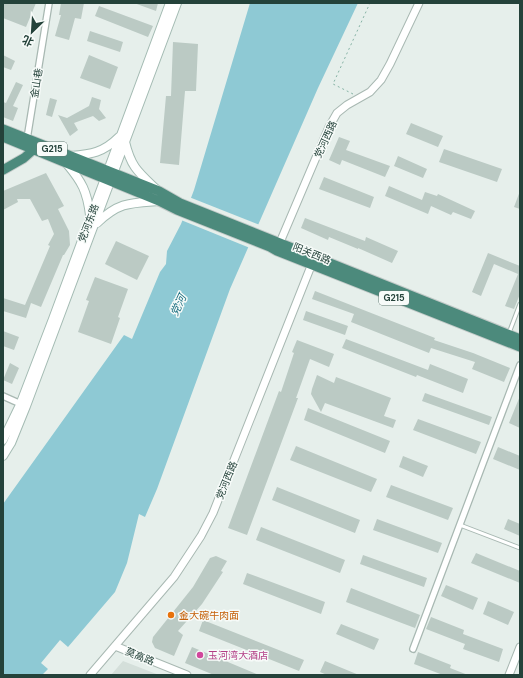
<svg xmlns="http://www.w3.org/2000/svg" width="523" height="678" font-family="'DM Sans','Noto Sans SC',sans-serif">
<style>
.built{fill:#d4dfda}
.water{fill:#8ec9d4}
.pier{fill:#e6efeb}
.building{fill:#bbcac4}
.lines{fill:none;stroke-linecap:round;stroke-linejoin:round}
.service-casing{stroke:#a8b8b2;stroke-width:5}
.minor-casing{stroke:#a8b8b2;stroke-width:8}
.tertiary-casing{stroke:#a8b8b2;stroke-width:9}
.secondary-casing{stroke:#a4bbb3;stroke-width:10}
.trunk-casing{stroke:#c2cac8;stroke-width:11}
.path{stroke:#86b3a5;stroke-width:1;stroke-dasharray:2 3;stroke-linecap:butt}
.service{stroke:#fff;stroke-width:3}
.minor{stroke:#fff;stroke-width:5.5}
.tertiary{stroke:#fff;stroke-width:7}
.secondary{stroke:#fff;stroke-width:8}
.trunk{stroke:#4c8a7c;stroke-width:9}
.food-dot{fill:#e8710a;stroke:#f7fbf9;stroke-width:1.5}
.hotel-dot{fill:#d1479c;stroke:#f7fbf9;stroke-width:1.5}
.labels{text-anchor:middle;stroke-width:3;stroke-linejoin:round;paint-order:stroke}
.shield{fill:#f7fbf9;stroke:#637a73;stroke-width:1}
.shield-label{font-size:9px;font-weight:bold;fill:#24423a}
.street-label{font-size:10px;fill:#24423a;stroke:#f7fbf9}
.food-label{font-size:10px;fill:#c56008;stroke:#f7fbf9;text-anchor:start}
.hotel-label{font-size:10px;fill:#b23c85;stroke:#f7fbf9;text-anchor:start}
.water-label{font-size:11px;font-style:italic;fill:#1c6f80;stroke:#f7fbf9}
</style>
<rect width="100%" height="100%" fill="#e6efeb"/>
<path class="built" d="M123,661l36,14h-48z"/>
<path class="water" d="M250,3h108l-40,85 -88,201 -73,200 -12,28 -6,-3 -12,49 -12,29 -47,55 -8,-7 -19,23 7,6 -6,6h-39v-171l121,-169 8,4 28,-67 6,-8 1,-13 14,-27 13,-34z"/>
<path class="pier" d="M189,197l71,28 -10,23 -69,-28z"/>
<path class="building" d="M3,3h33l-10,24 -23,-9z
M61,3h23l-3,16 -6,-1 -6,22 -14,-4 6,-21h-2z
M134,3h24l-2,8z
M99,6l54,20 -5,11 -53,-21z
M90,31l33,11 -3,10 -33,-11z
M173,42l25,2 -2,47h-11l-6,74 -19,-2 6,-67h5z
M3,55l12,6 -4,9 -8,-3z
M89,55l29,12 -8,22 -30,-11z
M16,82l7,3 -10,21 5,2 -5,13 -10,-4v-15l3,1z
M92,97l9,3 -2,9 7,9 -7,3 -6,-5 -19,7 4,7 -8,6 -12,-21 9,3 22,-12z
M50,98l7,2 -5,17 -6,-2z
M411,123l32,13 -5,11 -32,-13z
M339,137l11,4 -4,9 44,16 -5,11 -43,-17 -2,5 -11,-5z
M444,149l58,20 -5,13 -58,-20z
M398,156l29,13 -4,9 -29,-12z
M46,173l18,33 -6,3 11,22 1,14 -6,10h-1l-22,52 -10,-4 -5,15 -23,-7v-13l22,7 25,-59 -2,-1 6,-11 -6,-15 -6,2 -12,-22h-13l1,3 -15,8v-19z
M324,177l50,20 -4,11 -51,-19z
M389,186l33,14 3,-8 12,4 1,-2 37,17 -4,8 -18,-7 -2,3 -20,-9 -3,8 -43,-18z
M520,191v18l-6,-2z
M305,218l60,23 1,-4 32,14 -6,12 -34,-15v1l-29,-12 -1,3 -27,-12z
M116,241l33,15 -12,24 -32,-16z
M488,253l32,13v28l-6,15 -9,-3 13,-32 -24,-10 -13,32 -9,-4z
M95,277l33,12 -10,28 2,1 -9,26 -33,-12 11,-31 -3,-1z
M315,291l120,47 -1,2 39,13 37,15 -6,14 -32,-13 3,-7 -44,-14 -2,5 -78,-31 3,-8 -42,-15z
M306,311l42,15 -3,9 -42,-15z
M3,331l16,6 -5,13 -11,-4z
M346,339l82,31 2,-6 38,15 -5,14 -46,-18 -1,2 -74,-29z
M297,340l37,14 -5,13 -19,-8 -14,39h2l-51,137 -19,-7 51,-137 2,1 13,-39 -2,-1z
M10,363l9,5 -7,16 -9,-4z
M317,375l17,8 2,-6 55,21 -7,18 12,4 -3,8 -68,-25 -4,9 -10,-18 1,-5z
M425,393l67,24 -3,8 -67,-24z
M520,396v32l-11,-5z
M308,408l82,33 -5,12 -81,-33z
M418,419l63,23 -5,12 -63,-24z
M296,446l81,33 -6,13 -81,-32z
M498,447l22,9v14l-27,-11z
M403,456l25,10 -5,11 -24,-10z
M391,485l62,23 -5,12 -62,-23z
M277,487l83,33 -5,13 -83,-33z
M377,519l65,24 -4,10 -65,-23z
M508,519l12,5v12l-16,-7z
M261,527l84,33 -5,13 -84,-33z
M476,553l44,18v12l-49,-20z
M363,555l64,23 -3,9 -64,-23z
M216,556l11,5 -6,10 2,1 -21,32 -24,27 5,4 -9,21 -19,-8 -3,-6 1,-5 40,-50 17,-29z
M247,573l78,29 -4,12 -78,-30z
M446,585l32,13 -5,12 -32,-14z
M351,588l69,27 -5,13 -69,-26z
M488,601l26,11 -6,13 -25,-11z
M431,617l33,13 -1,4 40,15 -4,13 -36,-13 2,-5 -39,-15z
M203,620l101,40 -5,11 -100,-40z
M341,624l38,15 -5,11 -38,-16z
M192,647l67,28h-45l-29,-12z
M418,652l33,13 -1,3 18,7h-25l-29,-11z
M325,661l34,14h-32l-7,-3z"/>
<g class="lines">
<g class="service-casing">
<path id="service" d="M509,333l11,-29
M460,525l60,23"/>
</g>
<g class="minor-casing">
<path id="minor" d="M27,139l22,-136
M3,396l20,9
M413,649l107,-284"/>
</g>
<g class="tertiary-casing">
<path id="tertiary" d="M278,247l51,-120 8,-14 10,-8 23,-13 11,-12 9,-16 29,-61
M115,646l72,29
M90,675l84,-98 27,-41 12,-23 100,-252
M509,675l11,-28"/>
</g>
<g class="secondary-casing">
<path id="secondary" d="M125,142c6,25 13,30 31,47
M70,156c21,-2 33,-3 49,-19
M67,164c15,18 20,27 23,51
M97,223c22,-21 33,-20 62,-22
M3,440l17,-35 33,-86 117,-316
M3,456l8,-13 15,-37 151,-403"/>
</g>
<g class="trunk-casing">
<path id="trunk" d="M3,129l156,62 21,12 340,136
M3,137l156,64 18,9 93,37 7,4 243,96
M3,170l21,-12 9,-8"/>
</g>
<path class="path" d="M353,94l-20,-10 37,-81"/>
<use href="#service" class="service"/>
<use href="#minor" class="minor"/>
<use href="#tertiary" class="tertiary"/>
<use href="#secondary" class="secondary"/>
<use href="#trunk" class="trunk"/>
</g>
<circle class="food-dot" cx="171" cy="615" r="4"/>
<circle class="hotel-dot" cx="200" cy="655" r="4"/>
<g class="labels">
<g class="shield">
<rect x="37" y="142" width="30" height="14" rx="3"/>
<rect x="379" y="291" width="30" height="14" rx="3"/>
</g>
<g class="shield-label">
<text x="52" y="152">G215</text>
<text x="394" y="301">G215</text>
</g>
<g class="street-label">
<text transform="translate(36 83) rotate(-81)" y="4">金山巷</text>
<text transform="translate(325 139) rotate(-65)" y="4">党河西路</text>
<text transform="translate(88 223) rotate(-69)" y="4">党河东路</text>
<text transform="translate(312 253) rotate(22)" y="4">阳关西路</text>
<text transform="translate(226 480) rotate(-68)" y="4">党河西路</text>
<text transform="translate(140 656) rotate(22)" y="4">莫高路</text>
</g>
<g class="food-label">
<text x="179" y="619">金大碗牛肉面</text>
</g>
<g class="hotel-label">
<text x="208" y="659">玉河湾大酒店</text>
</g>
<g class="water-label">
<text transform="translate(178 305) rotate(-65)" y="4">党河</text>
</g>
</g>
<rect width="523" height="678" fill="none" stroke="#24423a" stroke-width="8"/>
<g transform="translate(32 32) rotate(205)" stroke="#f7fbf9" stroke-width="3" paint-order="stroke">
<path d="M0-3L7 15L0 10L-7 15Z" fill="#24423a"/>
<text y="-6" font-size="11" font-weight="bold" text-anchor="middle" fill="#24423a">北</text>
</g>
</svg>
